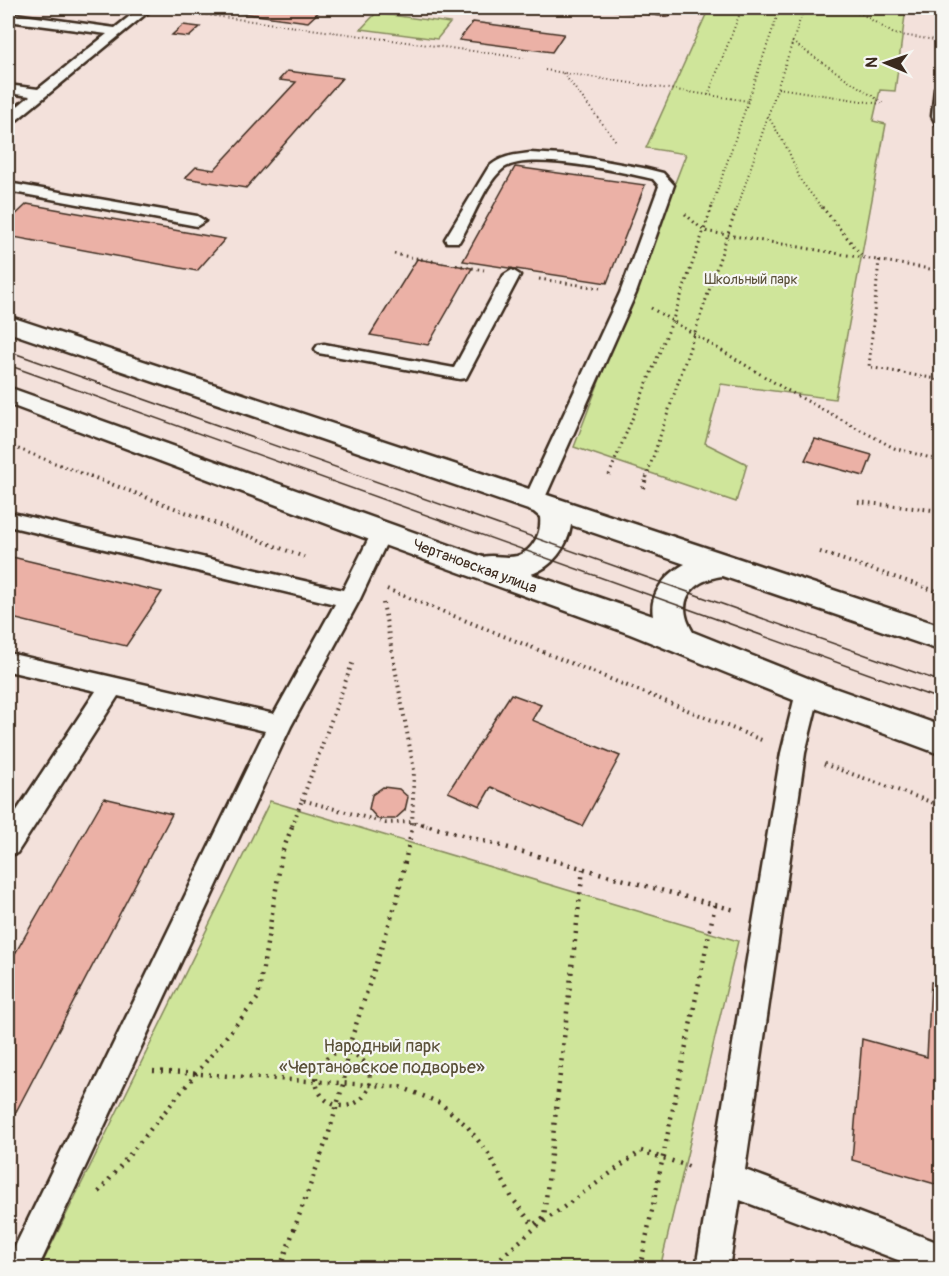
<svg xmlns="http://www.w3.org/2000/svg" width="949" height="1276" font-family="Pangolin,sans-serif">
<style>
.green{fill:#cfe59a;stroke:#85885c;stroke-width:1.5}
.building{fill:#ebb1a6;stroke:#3b2a1e;stroke-width:1.5}
.lines{fill:none;stroke-linecap:round;stroke-linejoin:round}
.lane-casing{stroke:#3b2a1e;stroke-width:5}
.secondary-casing{stroke:#3b2a1e;stroke-width:5}
.path-far3{stroke:#3b2a1e;stroke-width:2;stroke-dasharray:1 3;stroke-linecap:butt}
.path-far2{stroke:#3b2a1e;stroke-width:3;stroke-dasharray:1.5 4;stroke-linecap:butt}
.path-far1{stroke:#3b2a1e;stroke-width:4;stroke-dasharray:1.5 4.5;stroke-linecap:butt}
.path{stroke:#3b2a1e;stroke-width:4.5;stroke-dasharray:2 6;stroke-linecap:butt}
.lane{fill:#f6f6f2;fill-rule:evenodd}
.secondary{fill:#f6f6f2;fill-rule:evenodd}
.tram{stroke:#3b2a1e;stroke-width:1.5}
.labels{text-anchor:middle;stroke-width:4.5;stroke-linejoin:round;paint-order:stroke}
.far-park-label{font-size:14px;fill:#594f37;stroke:#f6f6f2}
.street-label{font-size:15px;fill:#3b2a1e;stroke:#f6f6f2}
.near-park-label{font-size:18px;fill:#594f37;stroke:#f6f6f2}
</style>
<rect width="100%" height="100%" fill="#f3e1db"/>
<filter id="ink" filterUnits="userSpaceOnUse"><feTurbulence type="fractalNoise" baseFrequency=".0167" numOctaves="2"/><feDisplacementMap in="SourceGraphic" scale="12" xChannelSelector="R" yChannelSelector="G"/><feConvolveMatrix kernelMatrix="1 2 1 2 8 2 1 2 1" color-interpolation-filters="sRGB"/></filter>
<g filter="url(#ink)">
<path class="green" d="M709,8h197l-11,83 -15,-1 -7,31 13,3 -51,275 -114,-15 -16,59 42,21 -11,38 -162,-55 112,-293 -40,-6z
M376,13l74,10 -13,16 -76,-10z
M270,801l468,140 -78,327h-620z"/>
<path class="building" d="M230,8h93l-15,14 -82,-11z
M594,8h80l-5,9z
M473,22l91,12 -12,18 -93,-12z
M183,25l17,2 -11,10 -17,-2z
M287,71l55,7 -96,110 -61,-10 11,-11 18,3 82,-88 -17,-2z
M515,167l130,18 -38,98 -144,-22z
M27,204l198,35 -28,32 -189,-35v-14z
M417,259l55,9 -44,77 -58,-10z
M815,439l57,16 -8,21 -59,-16z
M8,556l110,26 44,10 -36,54 -118,-29z
M511,694l30,11 -9,15 88,36 -38,70 -91,-39 -11,19 -32,-14z
M383,787l16,2 9,8 -3,13 -10,9h-17l-9,-10 3,-14z
M104,798l68,16 -164,313v-161z
M931,982l11,2v202l-90,-26 10,-121 65,18z"/>
<g class="lines">
<g class="lane-casing">
<path id="lane" d="M140,8h13l-140,115 -5,1v-10l22,-18 -22,-3v-8l30,4 69,-55 -99,-13v-8l107,15z
M942,84v43l-5,-1 -5,-10 3,-28z
M530,153l47,3 66,12 20,5 11,12 -38,108 -92,207 -3,5 -7,2 -7,-2 -3,-5 96,-207 39,-107 -6,-7c-31,-7 -123,-28 -149,-11 -19,14 -32,54 -45,74h-12l-2,-3 43,-71c12,-12 27,-13 42,-15z
M8,183l189,33 8,5 -8,5 -189,-35z
M512,270l8,5 -54,103 -6,1 -136,-25 -6,-1 -3,-4 3,-4 6,-1 130,24 50,-93z
M8,512l335,78 31,-62 7,-2 7,2 3,5 -31,66 -69,127 -253,542h-30v-7l257,-530 -147,-35 -101,157 -9,3v-32l88,-133 -88,-20v-18l266,61 61,-110 -327,-78z
M808,683l8,3 4,6 -15,61 -60,417 197,74v24h-23l-179,-68 -11,68h-33l85,-515 15,-61 4,-6z"/>
</g>
<g class="secondary-casing">
<path id="secondary" d="M8,316l934,310v25l-220,-75c-33,5 -47,27 -29,56l127,51 122,43v29l-146,-54 -166,-67 -260,-94 -362,-136v-17l475,170c11,-3 23,2 34,-1 16,-5 25,-23 23,-39l-6,-5 -526,-180zM571,525l114,39c-19,10 -36,30 -32,52l-122,-42c21,-6 37,-28 40,-49z"/>
</g>
<path class="path-far3" d="M830,8l32,6 32,20 48,7
M171,10l353,48
M792,42l92,62
M545,70l203,31
M563,73l53,68
M778,88l103,16
M708,95l34,-87
M768,116l20,34 13,31 22,28
M711,209l69,-201
M737,209l67,-201"/>
<path class="path-far2" d="M822,207l41,50
M685,214l19,17 238,40
M394,254l49,9
M879,260l-10,107 73,13
M456,265l28,5
M539,279l61,9
M651,308l134,81 109,59 48,13
M8,445l86,33
M609,475l63,-153 40,-115
M646,478l91,-271"/>
<path class="path-far1" d="M90,476l214,81
M643,488l4,-12
M858,502l84,9
M820,552l122,41
M387,589l377,152
M383,603l31,167 -2,56
M824,764l118,42
M302,800l51,-139
M292,826l10,-26 84,23 27,-1 14,4"/>
<path class="path" d="M422,824l293,81 -75,363
M715,905l20,5
M316 1079a27 27 0 1 1 54 0a27 27 0 1 1-54 0Z
M153,1071l248,16 39,16 27,23 23,30 22,42 21,27 11,-8 39,-348
M99,1192l159,-194 24,-145 11,-29
M280,1268l48,-132 16,-55 3,-29 50,-152 16,-76
M489,1268l46,-40 106,-77 50,16"/>
<use href="#lane" class="lane"/>
<use href="#secondary" class="secondary"/>
<path class="tram" d="M8,351l934,331
M8,365l934,335"/>
</g>
</g>
<g class="labels">
<g class="far-park-label">
<text x="751" y="284">Школьный парк</text>
</g>
<g class="street-label">
<text transform="translate(475 566) rotate(20)" y="5">Чертановская улица</text>
</g>
<g class="near-park-label">
<text x="382" y="1052">Народный парк<tspan x="382" dy="21">«Чертановское подворье»</tspan></text>
</g>
</g>
<rect width="949" height="1276" fill="none" stroke="#f6f6f2" stroke-width="30"/>
<rect x="15" y="15" width="919" height="1246" fill="none" stroke="#3b2a1e" stroke-width="2" filter="url(#ink)"/>
<g transform="translate(886 63) rotate(272)" stroke="#f6f6f2" stroke-width="4.5" paint-order="stroke">
<path d="M0-4.5L10 22L0 15L-10 22Z" fill="#3b2a1e"/>
<text y="-9" font-size="16" font-weight="bold" text-anchor="middle" fill="#3b2a1e">N</text>
</g>
</svg>
